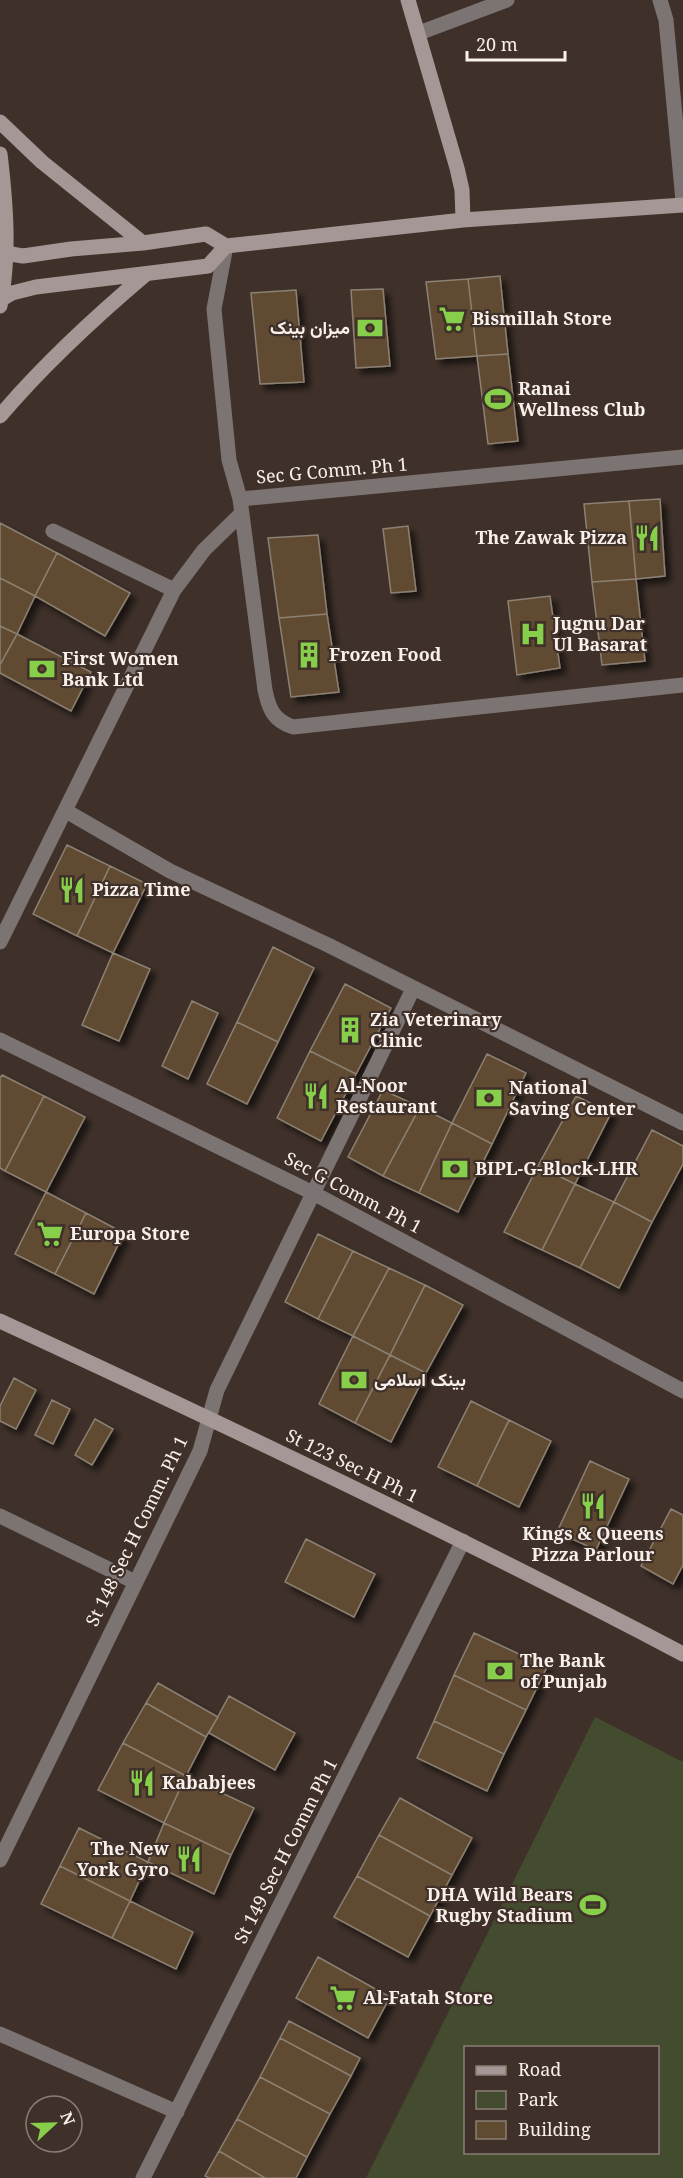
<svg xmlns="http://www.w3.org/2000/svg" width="683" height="2178" font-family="'Noto Serif',Vazirmatn,serif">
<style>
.green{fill:#444c2f;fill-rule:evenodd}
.building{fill:#614b30;stroke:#8b8073;stroke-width:1.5;filter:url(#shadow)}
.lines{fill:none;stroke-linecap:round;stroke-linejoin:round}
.street{stroke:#7c7473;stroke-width:15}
.secondary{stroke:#a49796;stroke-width:15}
.labels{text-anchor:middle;stroke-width:4.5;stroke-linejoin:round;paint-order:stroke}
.poi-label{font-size:18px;font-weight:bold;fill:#f9f0eb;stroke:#3f312a;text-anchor:start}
.street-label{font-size:18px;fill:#f9f0eb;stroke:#3f312a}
</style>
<defs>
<filter id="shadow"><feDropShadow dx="5.5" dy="5.5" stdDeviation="3" flood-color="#0009"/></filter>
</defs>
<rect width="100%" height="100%" fill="#3f312a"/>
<path class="green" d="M595,1717l88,45v416h-317zM466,2048h192v104h-192z"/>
<path class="building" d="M500,276l8,78 -31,2 -9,-77z
M468,279l9,77 -41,3 -10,-77z
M383,289l7,77 -34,2 -5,-78z
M296,290l8,92 -44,2 -9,-91z
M508,354l10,87 -30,3 -11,-88z
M660,499l5,77 -29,3 -7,-78z
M629,501l7,78 -44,3 -8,-78z
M0,523l57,30 -22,43 -35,-18z
M408,526l8,65 -25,2 -8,-64z
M318,535l9,79 -48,4 -11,-80z
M57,553l73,40 -25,43 -70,-40z
M0,578l35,18 -18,38 -17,-8z
M636,579l9,82 -43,4 -10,-83z
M550,596l10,72 -43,7 -9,-74z
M327,614l12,78 -48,5 -12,-79z
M0,626l17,8 -17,31z
M17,634l74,38 -20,39 -71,-38v-8z
M67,845l43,21 -33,70 -44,-22z
M110,866l37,18 -34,69 -36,-17z
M273,947l41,21 -36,74 -41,-20z
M113,953l37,16 -31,72 -37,-16z
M345,984l46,24 -35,66 -46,-23z
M192,1001l26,12 -30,66 -26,-13z
M237,1022l41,20 -31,62 -40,-20z
M310,1051l46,23 -35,67 -44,-23z
M487,1054l39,19 -34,71 -40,-21z
M2,1075l42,21 -39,75 -5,-3v-90z
M383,1090l37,17 -37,69 -35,-19z
M44,1096l41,21 -39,75 -41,-21z
M576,1096l35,17 -36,71 -37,-18z
M420,1107l32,16 -33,70 -36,-17z
M452,1123l40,21 -34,68 -39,-19z
M652,1130l31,16v18l-31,58 -38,-20z
M538,1166l37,18 -33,66 -38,-18z
M575,1184l39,18 -34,66 -38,-18z
M46,1192l40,21 -31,61 -40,-20z
M614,1202l38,20 -33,66 -39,-20z
M86,1213l38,20 -30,61 -39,-20z
M318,1234l35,17 -35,68 -33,-17z
M353,1251l36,17 -36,68 -35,-17z
M389,1268l36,17 -35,70 -37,-19z
M425,1285l38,20 -37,68 -36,-18z
M353,1336l37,19 -35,68 -36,-19z
M390,1355l36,18 -35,69 -36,-19z
M14,1378l22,12 -20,39 -16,-8v-15z
M52,1400l18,9 -17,35 -18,-9z
M471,1401l38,19 -32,66 -39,-19z
M95,1419l18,10 -21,36 -17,-10z
M509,1420l42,21 -32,66 -42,-21z
M590,1461l39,18 -33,71 -39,-18z
M671,1509l12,6v50l-10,19 -32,-18z
M306,1539l69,35 -21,43 -69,-35z
M474,1633l73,34 -21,43 -72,-35z
M454,1675l72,35 -22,44 -70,-33z
M158,1683l60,34 -12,20 -60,-34z
M229,1696l66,37 -20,37 -66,-37z
M146,1703l60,34 -20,39 -63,-33z
M434,1721l70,33 -17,37 -70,-33z
M123,1743l63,33 -22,47 -66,-33z
M186,1776l68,32 -23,47 -67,-32z
M400,1798l72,40 -20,37 -73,-40z
M164,1823l67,32 -17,39 -66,-32z
M79,1828l69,34 -18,39 -70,-35z
M379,1835l73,40 -22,41 -73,-40z
M60,1866l70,35 -18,37 -71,-34z
M357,1876l73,40 -22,41 -74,-40z
M130,1901l63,31 -17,37 -64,-31z
M318,1957l72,40 -22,41 -72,-40z
M289,2021l71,37 -9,18 -71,-38z
M280,2038l71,38 -21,38 -70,-37z
M260,2077l70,37 -23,43 -70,-38z
M237,2119l70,38 -11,21h-31l-46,-27z
M219,2151l46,27h-56l-4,-2z"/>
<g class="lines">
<path class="street" d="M660,0l6,20 17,181
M419,33l88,-33
M226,246l-12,63 15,151 11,39 25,191c4,19 8,30 28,37l390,-42
M240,499l443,-42
M53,531l121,59
M66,811l104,60 158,74 355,178
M0,942l174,-352 30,-40 38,-37
M0,1040l313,153 370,198
M0,1516l135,66
M0,1860l200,-409 17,-61 196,-401
M0,2034l177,78
M143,2178l320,-637"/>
<path class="secondary" d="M408,0l49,168 5,22 1,30
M0,122l42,40 101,81
M0,154c6,50 10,102 0,152
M0,249l11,5 12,2 48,-7 72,-6 63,-9 20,12 237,-26 220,-15
M0,300l12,-7 24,-6 172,-21 18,-20
M0,416c44,-52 94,-98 146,-142
M0,1321c230,106 459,215 683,333"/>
</g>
<defs>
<g id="supermarket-bare" transform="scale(2.07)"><path d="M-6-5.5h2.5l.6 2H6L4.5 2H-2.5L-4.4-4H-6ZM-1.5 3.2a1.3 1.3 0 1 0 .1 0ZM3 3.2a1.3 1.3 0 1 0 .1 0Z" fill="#87cf4a" stroke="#3f312a" stroke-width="2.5" paint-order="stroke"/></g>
<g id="bank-bare" transform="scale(2.07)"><path d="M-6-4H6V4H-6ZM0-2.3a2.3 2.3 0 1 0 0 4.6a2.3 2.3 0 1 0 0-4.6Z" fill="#87cf4a" stroke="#3f312a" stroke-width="2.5" paint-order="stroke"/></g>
<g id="stadium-bare" transform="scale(2.07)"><path d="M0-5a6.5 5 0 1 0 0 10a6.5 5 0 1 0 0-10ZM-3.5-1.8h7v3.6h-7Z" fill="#87cf4a" stroke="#3f312a" stroke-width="2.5" paint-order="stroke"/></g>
<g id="restaurant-bare" transform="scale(2.07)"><path d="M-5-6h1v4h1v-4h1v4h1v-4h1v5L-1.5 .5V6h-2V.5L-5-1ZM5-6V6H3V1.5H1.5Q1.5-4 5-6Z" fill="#87cf4a" stroke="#3f312a" stroke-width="2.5" paint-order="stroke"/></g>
<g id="hospital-bare" transform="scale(2.07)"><path d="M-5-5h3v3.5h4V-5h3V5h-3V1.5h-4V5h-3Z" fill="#87cf4a" stroke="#3f312a" stroke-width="2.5" paint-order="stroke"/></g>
<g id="building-bare" transform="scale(2.07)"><path d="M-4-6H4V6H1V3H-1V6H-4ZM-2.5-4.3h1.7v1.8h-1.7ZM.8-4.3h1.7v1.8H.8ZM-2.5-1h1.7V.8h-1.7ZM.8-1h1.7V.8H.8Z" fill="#87cf4a" stroke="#3f312a" stroke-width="2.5" paint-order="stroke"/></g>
</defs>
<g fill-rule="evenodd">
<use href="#supermarket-bare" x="452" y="319"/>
<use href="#bank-bare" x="370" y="328"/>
<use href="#stadium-bare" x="498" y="399"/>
<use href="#restaurant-bare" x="647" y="538"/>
<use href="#hospital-bare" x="533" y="634"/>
<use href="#building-bare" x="309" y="655"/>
<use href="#bank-bare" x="42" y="669"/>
<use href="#restaurant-bare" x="72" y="890"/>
<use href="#building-bare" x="350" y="1030"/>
<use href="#restaurant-bare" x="316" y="1096"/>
<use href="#bank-bare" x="489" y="1098"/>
<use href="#bank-bare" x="455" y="1169"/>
<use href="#supermarket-bare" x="50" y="1234"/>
<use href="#bank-bare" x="354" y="1380"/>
<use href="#restaurant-bare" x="593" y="1506"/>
<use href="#bank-bare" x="500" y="1671"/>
<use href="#restaurant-bare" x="142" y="1783"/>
<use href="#restaurant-bare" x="189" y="1859"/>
<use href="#stadium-bare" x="593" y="1905"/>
<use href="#supermarket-bare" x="343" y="1998"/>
</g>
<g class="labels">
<g class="poi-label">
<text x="472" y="325">Bismillah Store</text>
<text x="350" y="334" text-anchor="end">میزان بینک</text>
<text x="518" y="395">Ranai<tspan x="518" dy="21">Wellness Club</tspan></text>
<text x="627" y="544" text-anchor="end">The Zawak Pizza</text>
<text x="553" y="630">Jugnu Dar<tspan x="553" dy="21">Ul Basarat</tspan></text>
<text x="329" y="661">Frozen Food</text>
<text x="62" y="665">First Women<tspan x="62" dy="21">Bank Ltd</tspan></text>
<text x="92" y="896">Pizza Time</text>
<text x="370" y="1026">Zia Veterinary<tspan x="370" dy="21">Clinic</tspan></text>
<text x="336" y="1092">Al-Noor<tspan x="336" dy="21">Restaurant</tspan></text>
<text x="509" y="1094">National<tspan x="509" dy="21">Saving Center</tspan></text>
<text x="475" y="1175">BIPL-G-Block-LHR</text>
<text x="70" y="1240">Europa Store</text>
<text x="374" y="1386">بینک اسلامی</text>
<text x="593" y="1540" text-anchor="middle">Kings &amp; Queens<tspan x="593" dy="21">Pizza Parlour</tspan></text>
<text x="520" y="1667">The Bank<tspan x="520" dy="21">of Punjab</tspan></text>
<text x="162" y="1789">Kababjees</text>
<text x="169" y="1855" text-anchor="end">The New<tspan x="169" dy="21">York Gyro</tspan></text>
<text x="573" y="1901" text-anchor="end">DHA Wild Bears<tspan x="573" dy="21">Rugby Stadium</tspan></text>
<text x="363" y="2004">Al-Fatah Store</text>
</g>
<g class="street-label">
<text transform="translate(332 471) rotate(-5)" y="6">Sec G Comm. Ph 1</text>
<text transform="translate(353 1193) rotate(28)" y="6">Sec G Comm. Ph 1</text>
<text transform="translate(352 1466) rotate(26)" y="6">St 123 Sec H Ph 1</text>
<text transform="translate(137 1531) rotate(-64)" y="6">St 148 Sec H Comm. Ph 1</text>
<text transform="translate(286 1851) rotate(-63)" y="6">St 149 Sec H Comm Ph 1</text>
</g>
</g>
<rect x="464" y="2046" width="195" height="108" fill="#3f312a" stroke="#897d77" stroke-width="1.5"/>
<rect x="476" y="2066" width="30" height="9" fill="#a49796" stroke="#897d77" stroke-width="1.5"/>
<text x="518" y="2076" font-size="18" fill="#f9f0eb">Road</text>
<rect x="476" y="2091" width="30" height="18" fill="#444c2f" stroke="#897d77" stroke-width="1.5"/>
<text x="518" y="2106" font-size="18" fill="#f9f0eb">Park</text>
<rect x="476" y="2121" width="30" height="18" fill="#614b30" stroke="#897d77" stroke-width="1.5"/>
<text x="518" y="2136" font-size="18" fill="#f9f0eb">Building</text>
<g transform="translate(54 2124) rotate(68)"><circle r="28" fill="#3f312a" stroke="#897d77" stroke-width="1.5"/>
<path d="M0-4.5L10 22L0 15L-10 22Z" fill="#87cf4a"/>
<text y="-9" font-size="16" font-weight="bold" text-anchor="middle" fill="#f9f0eb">N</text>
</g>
<path d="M467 51v9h98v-9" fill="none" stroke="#f9f0eb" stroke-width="3"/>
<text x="476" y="51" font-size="18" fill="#f9f0eb" stroke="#3f312a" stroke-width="4.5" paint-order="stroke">20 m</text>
</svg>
